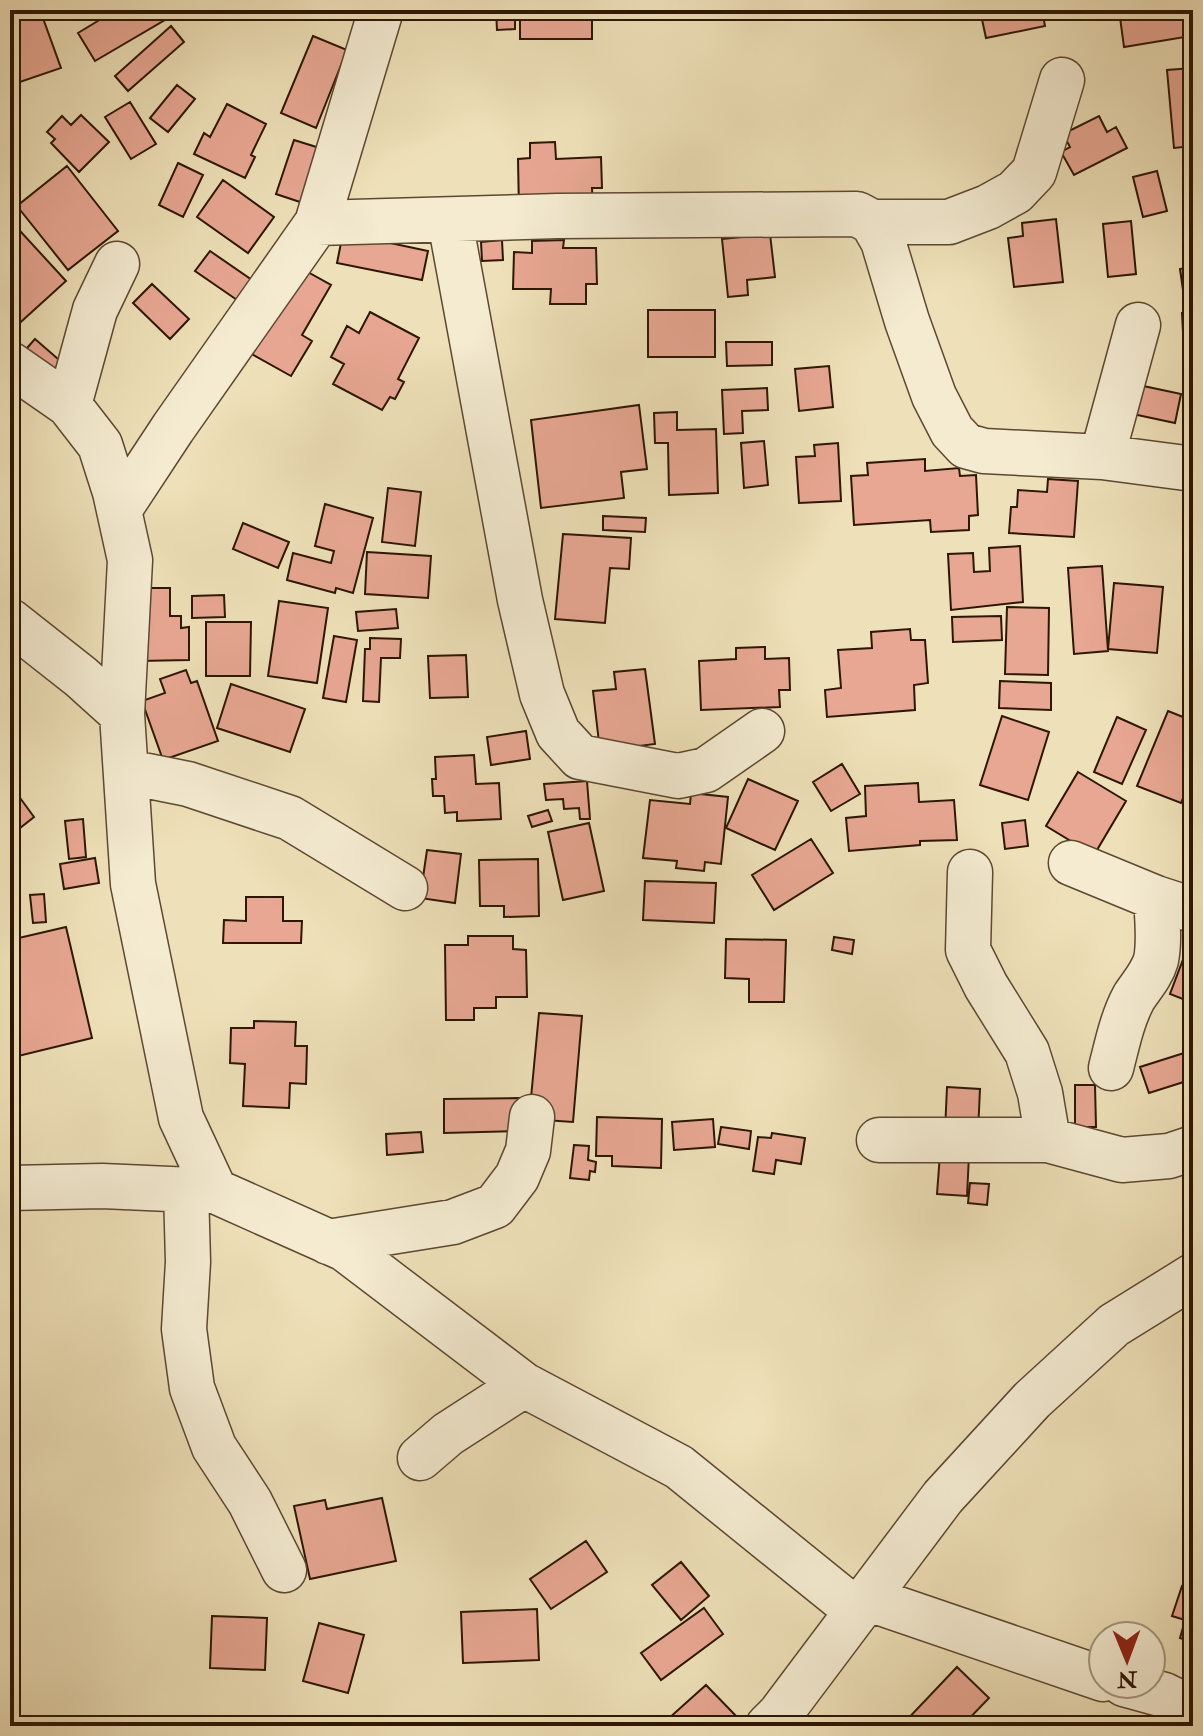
<svg xmlns="http://www.w3.org/2000/svg" width="1203" height="1736" font-family="'IM FELL Double Pica',serif">
<style>
.building{fill:#e8a793;stroke:#2d1604;stroke-width:2}
.lines{fill:none;stroke-linecap:round;stroke-linejoin:round}
.minor-casing{stroke:#5d4831;stroke-width:47}
.minor{stroke:#f4ebd1;stroke-width:44}
</style>
<rect width="100%" height="100%" fill="#eee0b8"/>
<filter id="stains"><feTurbulence type="fractalNoise" baseFrequency=".0025" numOctaves="4"/><feColorMatrix values="0 0 0 0 .2 0 0 0 0 .09 0 0 0 0 .02 0 0 0 .5 -.17"/></filter>
<radialGradient id="worn" r=".72"><stop offset=".6" stop-color="#630" stop-opacity="0"/><stop offset="1" stop-color="#630" stop-opacity=".3"/></radialGradient>
<path class="building" d="M10,10h30l21,58 -47,16 -4,-13z
M116,10h57l2,4 -80,47 -17,-28z
M496,10h19v19l-18,1z
M520,10h72v29h-72z
M980,10h62l3,16 -59,12z
M1119,10h68l4,26 -67,11z
M171,26l13,16 -56,49 -13,-15z
M313,36l34,14 -31,78 -35,-15z
M1193,68v78l-19,2 -7,-78z
M177,85l18,14 -27,33 -18,-14z
M130,102l26,42 -25,15 -26,-42z
M227,104l39,20 -15,31 4,2 -10,21 -51,-24 10,-21 6,4z
M81,115l28,27 -30,30 -28,-29 4,-4 -8,-7 15,-16 9,9z
M1099,116l8,16 9,-5 11,21 -53,27 -13,-23 9,-5 -7,-13z
M294,140l32,10 -17,55 -33,-11z
M555,142l1,17 45,-2 1,31h-10l1,21 -74,1 -1,-51 12,-1v-15z
M178,163l25,12 -20,42 -24,-12z
M67,166l51,65 -50,39 -51,-64z
M1157,171l10,40 -24,6 -10,-40z
M223,180l51,37 -26,36 -51,-36z
M1056,219l7,63 -49,5 -6,-49 15,-2 -1,-13z
M10,220l56,61 -53,48 -3,-3z
M1131,221l5,53 -28,3 -5,-53z
M343,233l85,18 -6,29 -85,-17z
M770,234l5,43 -28,3 1,15 -20,2 -6,-58z
M502,240l1,20 -21,1 -1,-19z
M564,240l-1,8h33l1,36h-11v20h-36l1,-15h-38l1,-37 18,1v-12z
M210,251l42,29 -15,20 -42,-29z
M297,266l34,19 -29,50 10,6 -21,35 -43,-24z
M1193,267v36l-8,1 -5,-35z
M152,284l37,35 -19,20 -37,-36z
M648,310h67v47h-67z
M370,312l49,26 -21,41 6,3 -9,17 -5,-2 -8,13 -49,-26 11,-20 -13,-7 16,-31 12,7z
M1182,313h11v78l-7,1z
M35,339l30,26 -15,18 -31,-26z
M726,342h46v23l-45,1z
M829,366l4,41 -34,4 -4,-42z
M1134,384l47,10 -6,29 -47,-10z
M767,388l1,22 -26,1 1,22 -19,1 -2,-44z
M639,405l8,64 -26,3 3,26 -83,10 -10,-88z
M677,412v18l39,-1 2,64 -49,2 -1,-52h-13l-1,-30z
M764,441l4,44 -24,3 -3,-45z
M838,443l3,58 -42,2 -3,-46 19,-1 -1,-11z
M925,459v12l34,-3 1,8 16,-1 2,40 -9,1v14l-38,2 -1,-12 -76,5 -3,-49 17,-1 -1,-12z
M1048,479l30,2 -4,56 -65,-4 2,-26h6l1,-17 29,2z
M388,488l33,4 -6,54 -33,-4z
M325,504l48,14 -20,75 -17,-5 -1,5 -48,-13 6,-27 38,10 3,-12 -19,-5z
M1193,506v52l-1,1 -4,-52z
M603,516l43,2 -1,14 -42,-2z
M243,523l46,19 -11,26 -45,-19z
M563,534l68,4 -2,31 -19,-1 -5,55 -50,-4z
M1020,546l3,56 -72,8 -3,-56 25,-1 1,19 16,-1 -1,-23z
M367,552l64,4 -3,42 -63,-4z
M1102,566l6,85 -34,3 -6,-86z
M1114,583l49,4 -6,66 -49,-4z
M146,588h24v28h11v12l8,-1v33l-51,1z
M224,595l1,22 -33,1v-22z
M279,601l49,7 -11,75 -49,-7z
M1007,607l42,1 -1,67 -43,-1z
M396,609l2,19 -40,3 -2,-19z
M1001,616l1,24 -49,2 -1,-25z
M206,622h45l-1,54h-44z
M910,629l1,11h14l3,43 -14,2 1,25 -88,7 -2,-27 16,-2 -3,-38 34,-2 -1,-16z
M334,636l23,4 -11,62 -23,-4z
M370,638l31,1 -1,19h-19l-2,44 -16,-1 2,-52h5z
M765,647v12l24,-1 1,32h-11l1,17 -79,3 -2,-49 37,-2v-11z
M466,655l2,42 -38,1 -2,-42z
M645,669l10,75 -55,7 -7,-60 23,-2 -2,-17z
M186,670l5,13 6,-2 21,60 -55,19 -21,-59 23,-8 -5,-14z
M1000,681l51,2v27l-52,-2z
M231,684l74,25 -15,43 -73,-24z
M1168,711l25,10v52l-12,30 -44,-17z
M1002,716l47,16 -21,68 -48,-15z
M1117,717l29,13 -24,54 -28,-12z
M526,731l4,28 -39,6 -4,-28z
M474,755l2,29 23,-1 2,36 -44,2v-9l-12,1 -1,-17h-11l-1,-17h4l-1,-22z
M842,764l18,30 -29,17 -18,-29z
M1078,772l48,29 -32,54 -48,-29z
M748,779l50,22 -23,49 -49,-22z
M587,781l3,38h-10l-1,-11 -15,1 -1,-10 -17,1 -2,-16z
M918,783l1,19 35,-2 3,40 -37,1v4l-71,6 -3,-33 20,-2 -1,-30z
M15,791l19,26 -14,11 -10,-14v-19z
M691,793l37,4 -7,67 -16,-2 -1,9 -28,-3 1,-7 -34,-3 7,-58 40,4z
M548,810l4,11 -20,6 -4,-11z
M83,819l3,38 -17,2 -4,-38z
M1025,820l3,26 -23,3 -3,-26z
M589,823l15,68 -41,9 -15,-68z
M811,839l22,34 -59,37 -22,-35z
M427,850l34,4 -6,49 -35,-5z
M95,858l4,25 -35,6 -4,-25z
M538,859l1,57 -35,1v-11h-24l-1,-46z
M645,881l71,2 -2,40 -71,-3z
M44,894l2,28 -13,1 -3,-28z
M246,897h37v24h19l-1,22h-78l1,-23 22,1z
M66,927l26,111 -82,20v-118z
M1193,933v70l-23,-9z
M468,936h45v13l13,1 1,47h-31v11h-22v12h-28l-1,-75h23z
M834,937l20,3 -2,14 -20,-4z
M726,939l60,1 -2,62h-35v-23l-24,-1z
M539,1013l43,3 -9,106 -44,-3z
M254,1021l42,1 -1,24h12l-1,38 -16,-1 -1,25 -46,-2 2,-42 -15,-1 1,-35h23z
M1184,1053l9,26 -44,14 -9,-26z
M1075,1085h20l1,42h-21z
M947,1087l33,2 -2,43 -33,-1z
M520,1098l1,33 -77,2v-34z
M597,1117l65,2 -1,49 -49,-2v-10h-16z
M713,1119l2,28 -41,3 -2,-28z
M721,1127l30,4 -2,18 -31,-5z
M421,1132l2,20 -36,3 -1,-21z
M772,1133l33,5 -4,26 -25,-4 -2,14 -21,-3 5,-34 13,1z
M574,1145l15,1 -1,14 8,2 -1,10 -5,-1 -1,9 -19,-2z
M940,1154l29,1 -2,41 -30,-2z
M970,1183l19,1 -2,21 -19,-2z
M382,1498l14,63 -86,18 -16,-73 31,-6 2,9z
M586,1541l21,31 -56,37 -21,-30z
M681,1562l28,34 -28,24 -29,-35z
M1182,1586l11,3v53l-13,-4 5,-18 -13,-4z
M704,1608l19,26 -62,46 -20,-27z
M537,1609l2,51 -76,3 -2,-51z
M212,1616l55,2 -2,52 -55,-2z
M319,1623l45,12 -16,58 -45,-12z
M957,1667l32,31 -27,28h-61z
M706,1685l32,33 -9,8h-55l-6,-7z"/>
<g class="lines">
<g class="minor-casing">
<path id="minor" d="M450,221l70,379 22,94 16,39 22,24 98,19 28,-6 56,-39
M872,222h77l39,-15 27,-15 19,-20 28,-92
M317,223l241,-7 299,-2 15,8 11,19 24,80 27,75 18,35 14,15 18,5 118,6 91,12
M10,364l59,41 31,40 15,47 15,68 -8,154 11,170 48,234 34,73
M69,405l26,-95 22,-46
M1102,457l36,-132
M119,510l54,-82 144,-205 64,-213
M10,621l71,56 41,37
M128,772l60,12 102,34 115,70
M1071,863l85,35 37,12
M970,872l-2,78 18,36 41,66 13,41 8,47
M1111,1068c6,-23 11,-49 23,-71 8,-12 18,-23 22,-37 4,-20 1,-42 0,-62
M879,1140h169l74,20 47,-4 24,-8
M10,1188l92,-2 113,5 130,58 179,136 155,82 177,143
M186,1190l2,72 -4,67 8,59 22,59 36,55 34,68
M328,1242l125,-20 42,-16 22,-29 11,-26 4,-34
M420,1458l28,-24 76,-49
M866,1598l237,81
M1124,1684l40,11 29,14
M768,1726l12,-12 163,-217 89,-97 82,-75 79,-49"/>
</g>
<use href="#minor" class="minor"/>
</g>
<rect width="1203" height="1736" fill="none" stroke="#eee0b8" stroke-width="40"/>
<rect x="12" y="12" width="1179" height="1712" fill="none" stroke="#2d1604" stroke-width="4"/>
<rect x="20" y="20" width="1163" height="1696" fill="none" stroke="#2d1604" stroke-width="2"/>
<g transform="translate(1127 1660) rotate(179)"><circle r="38" fill="#f4ebd1" stroke="#a4967f" stroke-width="2"/>
<path d="M0-6L14 30L0 20L-14 30Z" fill="#8f2418"/>
<text y="-12" font-size="22" font-weight="bold" text-anchor="middle" fill="#2d1604">N</text>
</g>
<rect width="100%" height="100%" filter="url(#stains)"/>
<rect width="100%" height="100%" fill="url(#worn)"/>
</svg>
